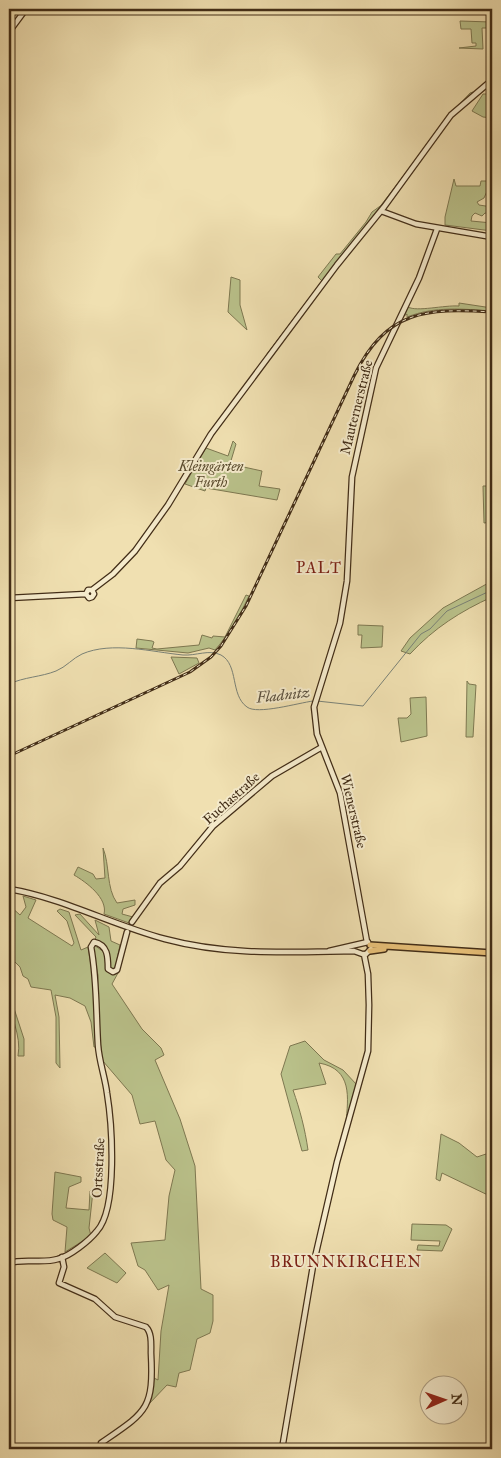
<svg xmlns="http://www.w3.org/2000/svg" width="501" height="1458" font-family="'IM FELL Great Primer',serif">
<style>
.green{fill:#bac28b;stroke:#7e7851}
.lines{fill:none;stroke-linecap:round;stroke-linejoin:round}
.stream{stroke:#7a8277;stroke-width:1}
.secondary-casing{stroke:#422d17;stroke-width:7}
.primary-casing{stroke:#422d17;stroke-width:8}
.secondary{stroke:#f5ebcc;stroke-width:4.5}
.primary{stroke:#e8c078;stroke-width:5}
.rail-casing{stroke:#422d17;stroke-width:3}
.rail{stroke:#f5ebcc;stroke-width:1;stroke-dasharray:4;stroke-linecap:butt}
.labels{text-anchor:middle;stroke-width:4;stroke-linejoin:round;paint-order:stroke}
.street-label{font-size:14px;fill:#422d17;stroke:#f5ebcc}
.park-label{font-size:14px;font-style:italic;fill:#5a4b2e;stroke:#f5ebcc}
.water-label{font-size:15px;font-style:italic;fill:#5a503f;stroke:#f5ebcc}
.quarter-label{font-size:16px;letter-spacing:1px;fill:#7a1f14;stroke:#f5ebcc}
</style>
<rect width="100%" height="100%" fill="#f0e0b1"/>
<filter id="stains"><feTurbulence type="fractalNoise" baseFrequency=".004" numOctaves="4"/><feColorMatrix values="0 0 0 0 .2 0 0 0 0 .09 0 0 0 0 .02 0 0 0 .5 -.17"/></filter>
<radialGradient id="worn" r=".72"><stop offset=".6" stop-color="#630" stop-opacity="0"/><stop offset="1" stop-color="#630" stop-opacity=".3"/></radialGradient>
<path class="green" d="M460,21l31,1v6h-9l1,21 -24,-1 17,-2v-3h-4l-1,-14h-10z
M473,92l-19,18 -187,244 55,-73 -4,-4 18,-23h4l26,-32 6,-10 11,-8 59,-81 28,-30z
M483,94h9v24l-9,-1 -11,-6z
M454,179l2,7h24l1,-5h11v8h-4l-4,9 -7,4 2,3 13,2v7l-7,-1 -3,3 -7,-3 -3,3 -1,5 21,2v8l-47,-6v-8z
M231,277l9,3v25l7,25 -19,-18z
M459,303l33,5v3c-29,-2 -57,-5 -85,6v-3l-3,2 4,-9c9,5 36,-2 51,-1z
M233,441l3,3 -6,20 32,7 -3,15 21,3 -3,11 -71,-12 -1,3 -20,-7 21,-36 22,8z
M483,486h9v36l-8,1z
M492,581v16c-31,14 -58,31 -82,57l-9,-3 9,-13 33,-30z
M246,595l3,1c-9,19 -20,38 -34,54l-6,-2 -21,5 -52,-5 1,-9 15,2 2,1 -2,6 5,1 42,-4 3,-10 10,3 1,-2 12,1z
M358,625l25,1 -1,21 -21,1 1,-13h-4z
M171,657l26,1 2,5 -20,11z
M467,681l2,3 7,1 -3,52h-7z
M426,697l1,39 -26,6 -3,-24h9l4,-4 -1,-16z
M103,848c7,17 3,40 14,55l18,-3v5l-12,4 -1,5 11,3 -4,6 -25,-9c4,-16 -18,-32 -30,-39l4,-8 15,7 3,5 9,-1z
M23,896l13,4 -8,18 44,28 2,-3 -7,-22 -10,-10 3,-2 9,3 12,38 7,-3 6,37 3,63h-3l-3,-25 -6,-16 -15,-8 -15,-3 4,22 1,51 -4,-5v-46l-5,-27 -20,-3 -3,-8 -5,-3 -3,-9 -11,-11v-51l11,10 6,-8z
M80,914l19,21 -4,-15 14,7 2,14 9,4 -5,24h-5c-2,-13 0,-24 -15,-29l1,-3 -21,-22z
M94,945l10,7 4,20 10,1 -6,11 30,45 19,19 3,7 -9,5 25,59 15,47 6,123 12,6v26l-3,12 -13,6 -7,31 -11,3 -3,14 -9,-2 -18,19 5,-26 4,2 3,-49 8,-46 -11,5 -13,-20 -7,-4 -7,-23 34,-3 4,-44 6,-26 -9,-10 -11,-39 -15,3 -8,-29 -30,-35 -5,-54 1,-31 -6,-28z
M9,993l15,46v17h-6c4,-21 -9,-40 -9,-63z
M305,1041l19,19 19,10 14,15 -11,38c2,-25 7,-54 -27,-60l7,21 -33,6c7,20 12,39 15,60l-6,1 -21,-77 9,-28z
M441,1134l18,9 18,14 15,-5 -5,6 5,2v37l-50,-24 -2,8 -4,-2z
M55,1172l26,5v5l-12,5 -3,21 23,2 1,-19h3l-4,37 2,8 -26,16 2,-25 -14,-7 -1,-6z
M412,1224l34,1 6,4 -10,22 -25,-1 1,-5 21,1 1,-5 -29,-1z
M105,1253l21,20 -9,10 -30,-15z"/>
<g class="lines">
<path class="stream" d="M9,684c15,-7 32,-7 47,-13 10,-4 17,-13 26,-17 30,-13 70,-2 101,1 13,1 26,-6 38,0 18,10 9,40 26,52 10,8 51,-4 66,-6
M317,701l46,5 58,-72 9,-5 17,-18 45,-21"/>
<g class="secondary-casing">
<path id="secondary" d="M9,32l17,-23
M381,211l35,13 76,13
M86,594l2,-4h4l21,-16 22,-23 33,-46 43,-71 126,-169 47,-58 67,-92 41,-35
M86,594l3,4 3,-1 2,-3 -2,-4
M9,598l77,-4
M9,889c54,9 103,36 156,50 63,17 125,13 189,12l11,4 6,-6
M132,922l28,-39 20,-17 33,-40 59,-50 50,-29
M367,942l-27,-149 -23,-59 -3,-27 26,-84 7,-42 5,-104 24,-109 43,-90 18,-49
M329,951l39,-9
M62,1257l2,10 -5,16 36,16 20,18 31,10c6,6 5,17 5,26 3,57 -5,59 -50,90l1,6
M9,1263c16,-5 33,1 49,-4 12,-3 31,-18 39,-28 21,-23 15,-107 10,-138 -2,-16 -8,-32 -9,-48 -2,-33 -1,-66 -7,-98l3,-5c14,3 14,15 14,27l5,3 4,-2 10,-38
M282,1449l31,-183 24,-104 31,-111 1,-46 -1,-31 -4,-20"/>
</g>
<g class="primary-casing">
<path id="primary" d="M370,945l122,8
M370,951l14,-2"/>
</g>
<use href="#secondary" class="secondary"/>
<use href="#primary" class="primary"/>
<g class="rail-casing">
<path id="rail" d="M9,756l181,-84 21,-15 10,-11 25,-40 108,-230c32,-66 72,-68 138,-64"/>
</g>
<use href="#rail" class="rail"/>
</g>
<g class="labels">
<g class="street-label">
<text transform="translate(356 407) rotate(-76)" y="5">Mauternerstraße</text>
<text transform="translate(231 798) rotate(-42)" y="5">Fuchastraße</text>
<text transform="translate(354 811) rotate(77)" y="5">Wienerstraße</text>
<text transform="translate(98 1168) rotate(-87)" y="5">Ortsstraße</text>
</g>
<g class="park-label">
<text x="211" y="471">Kleingärten<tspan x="211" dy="16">Furth</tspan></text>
</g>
<g class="water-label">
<text transform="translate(283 695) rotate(-6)" y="5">Fladnitz</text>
</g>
<g class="quarter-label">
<text x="319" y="573">PALT</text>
<text x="346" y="1267">BRUNNKIRCHEN</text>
</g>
</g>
<rect width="501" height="1458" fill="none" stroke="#f0e0b1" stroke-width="30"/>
<rect x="10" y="10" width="481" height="1438" fill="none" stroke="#422d17" stroke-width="2.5"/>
<rect x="15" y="15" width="471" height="1428" fill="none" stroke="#422d17"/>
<g transform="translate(444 1400) rotate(88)"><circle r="24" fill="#f5ebcc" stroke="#ad9f84"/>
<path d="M0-4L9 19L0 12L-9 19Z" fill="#8f2418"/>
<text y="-8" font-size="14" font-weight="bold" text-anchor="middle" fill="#422d17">N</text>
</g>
<rect width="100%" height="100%" filter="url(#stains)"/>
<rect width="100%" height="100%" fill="url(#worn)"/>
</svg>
